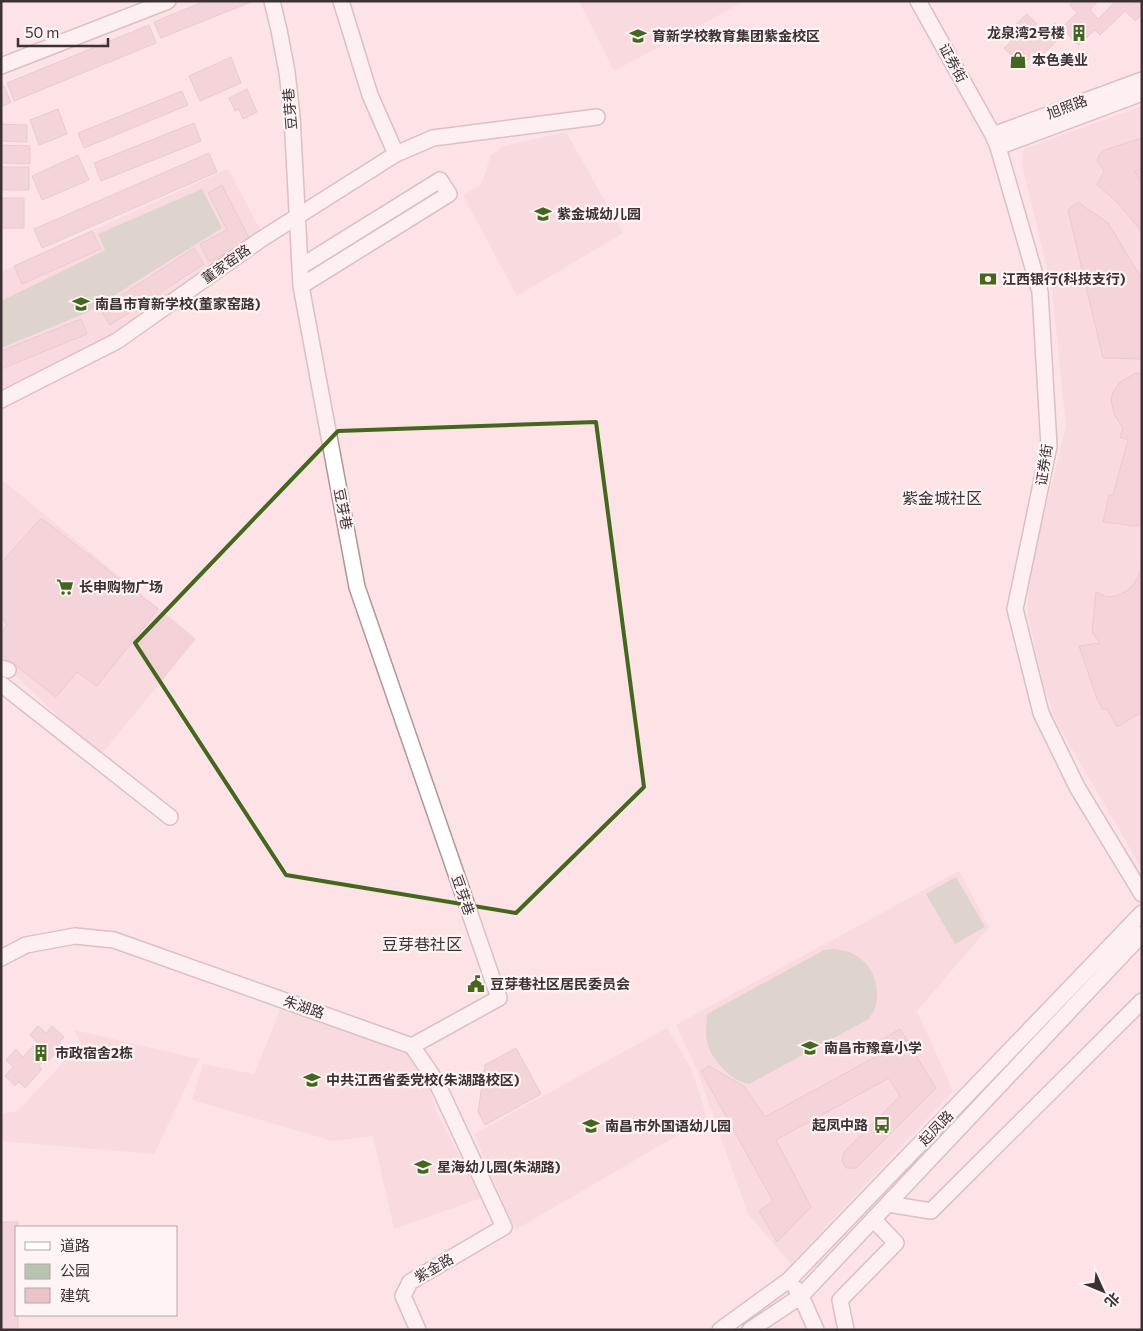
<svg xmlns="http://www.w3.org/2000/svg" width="1143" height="1331" font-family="Commissioner,'Noto Sans SC',sans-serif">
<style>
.built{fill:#f3d1d6}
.green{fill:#b8c4af}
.building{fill:#eac3c9;stroke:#cab0b4}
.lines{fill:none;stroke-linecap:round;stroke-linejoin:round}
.minor-casing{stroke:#b0979a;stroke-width:18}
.minor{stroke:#fff;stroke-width:15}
.marked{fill:none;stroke:#44671f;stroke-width:4;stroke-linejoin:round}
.labels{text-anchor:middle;stroke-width:4.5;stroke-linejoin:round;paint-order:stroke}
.poi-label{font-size:14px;font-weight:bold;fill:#3c3234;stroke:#fff4f5;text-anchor:start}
.street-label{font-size:14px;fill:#3c3234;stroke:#fff4f5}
.quarter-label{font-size:16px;fill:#3c3234;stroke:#fff4f5}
</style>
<rect width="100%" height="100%" fill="#fde2e6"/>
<path class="built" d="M579,1h166l-131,70z
M1142,106v763l-84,-144 -13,-35 -17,-74v-27l6,-36 24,-93 8,-34 -14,-136 -30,-126 2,-15z
M566,132l57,101 -106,63 -54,-101 18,-10 10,-30 13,-9z
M228,169l34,64 -146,102 -115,59v-122z
M1,479l195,160 -96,117 -99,-94z
M959,871l30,56 -72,84 36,80 -162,173 -43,-50 -51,-144 -21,-45z
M281,1008l125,43 24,35 6,25 45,87 -87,31 -21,-93 -40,5 -141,-41 11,-36 51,10z
M667,1028l25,42 15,48 -192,112 -41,-96z
M74,1030l125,29 -45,95 -153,-13v-27l17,-3 63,-68z"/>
<path class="green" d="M202,189l20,39 -136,85 -85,35v-47l104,-51 -7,-16z
M956,877l29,50 -30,17 -29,-50z
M833,949c30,1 49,26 43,56 -1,5 -5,10 -7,14l-120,65c-5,-2 -10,-3 -15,-6 -9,-6 -24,-22 -26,-33 -3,-10 -2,-21 -1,-31l117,-64z"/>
<path class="building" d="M205,1l46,1 -90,36 -7,-16z
M1073,1h25l-8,9 8,9 18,-18h10l4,4 3,-4h9v14l-7,6 -10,-10 -25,24 -5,-5 -17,15 -12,-13 -25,24 -4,-5 -16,15 -17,-18 14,-13 -6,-7 15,-14 10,10 -6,6 8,9 16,-16 5,6 17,-16 -7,-8z
M149,25l7,18 -142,58 -7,-18z
M231,57l10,26 -41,18 -11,-25z
M4,86l7,16 -10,5v-20z
M247,89l10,23 -14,7 -4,-10 -4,2 -6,-13z
M182,91l6,14 -104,43 -6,-15z
M58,109l9,25 -28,11 -9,-25z
M194,123l7,18 -100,40 -7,-18z
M1,124l26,1v17l-26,-1z
M1142,138v94l-25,-30 -20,-17 7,-14 -7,-11 2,-5 6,-5z
M1,145l29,1v18l-29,-1z
M209,153l8,19 -175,76 -8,-19z
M78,155l11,25 -47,20 -10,-24z
M1,167h28v23h-28z
M1142,168v15l-7,-12z
M222,185l28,55 -41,22 -9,-18 27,-14 -19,-37z
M1,198h23v30h-23z
M1078,202l30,21 34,56v80l-39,-1 -35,-148z
M92,231l9,18 -79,35 -8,-18z
M194,248l10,16 -94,61 -10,-16z
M81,319l6,15 -86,35v-18z
M1136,373l6,1v149l-5,3 -34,-4 6,-27h4l15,-55 -8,-3 3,-9 -9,-14 -3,-14 2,-8 7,-10z
M41,518l117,91 -61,77 -20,-14 -21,25 -55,-43v-21l6,-8 -6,-9v-51l2,-4z
M1141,560h1v152l-25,15 -10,-18 -4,1 -6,-11 -18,-53 21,-3 -8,-11 4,-40 12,5 8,-1 11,-5 7,-7 7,-13z
M38,1026l8,7 6,-7 12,11 -5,5 4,4 -16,16 -2,-3 -6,7 3,3 -17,19 -6,-6 -4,4 -10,-10 8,-9 -7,-7 10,-11 7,8 14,-15 -7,-7z
M900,1029l36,59 -80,80h-10l-4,-7 2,-9 56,-56 -11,-18 -113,62 35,67 -34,35 -18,-31 14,-10 -72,-130 8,-5 36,21 20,30 110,-60 -5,-10z
M516,1048l25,46 -56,31 -7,-13 7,-47z
M1,1222h17v5h-2v88h2v15h-17z"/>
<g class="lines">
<g class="minor-casing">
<path id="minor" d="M272,1l7,29 8,42 5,44 9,170 56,301 142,411 -87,48
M341,1l29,94 26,59 37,-16 164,-21
M918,1l75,134 5,12 42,145 9,154 -34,163 26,104 36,74 65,107
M1,66l167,-65
M993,135l149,-55
M998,147l144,-54
M300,267l140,-87 9,14 -148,92
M1,400l116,-59 143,-101 136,-86
M1,668l7,2
M1,684l169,133
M1,958l25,-13 49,-9 39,4 298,106 24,35 68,146 -94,55 -7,14 15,34
M888,1204l43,7 211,-210
M796,1289l5,7 15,34
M720,1330l69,-50 353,-367
M750,1330l51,-34 341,-362
M846,1330l-6,-30 56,-57 -23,-24"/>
</g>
<use href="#minor" class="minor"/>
</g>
<path d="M0 0H1143V1331H0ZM596,422l48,365 -128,126 -230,-38 -151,-232 203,-212z" fill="#fde2e6" fill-opacity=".55" fill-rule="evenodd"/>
<path class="marked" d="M596,422l48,365 -128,126 -230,-38 -151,-232 203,-212z"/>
<defs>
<g id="building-bare" transform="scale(1.35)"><path d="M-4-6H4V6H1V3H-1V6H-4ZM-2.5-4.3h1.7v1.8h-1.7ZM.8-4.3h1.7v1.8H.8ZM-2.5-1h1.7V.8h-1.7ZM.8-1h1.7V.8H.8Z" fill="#44671f" stroke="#fff4f5" stroke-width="2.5" paint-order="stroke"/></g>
<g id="school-bare" transform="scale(1.35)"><path d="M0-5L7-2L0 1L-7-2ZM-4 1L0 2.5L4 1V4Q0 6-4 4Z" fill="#44671f" stroke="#fff4f5" stroke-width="2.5" paint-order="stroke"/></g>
<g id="shop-bare" transform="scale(1.35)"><path d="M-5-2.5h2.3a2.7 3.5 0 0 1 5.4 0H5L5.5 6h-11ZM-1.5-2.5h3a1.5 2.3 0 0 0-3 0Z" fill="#44671f" stroke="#fff4f5" stroke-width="2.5" paint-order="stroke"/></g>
<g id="bank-bare" transform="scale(1.35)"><path d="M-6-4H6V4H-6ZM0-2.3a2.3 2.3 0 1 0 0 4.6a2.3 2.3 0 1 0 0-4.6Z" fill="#44671f" stroke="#fff4f5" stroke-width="2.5" paint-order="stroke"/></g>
<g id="supermarket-bare" transform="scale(1.35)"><path d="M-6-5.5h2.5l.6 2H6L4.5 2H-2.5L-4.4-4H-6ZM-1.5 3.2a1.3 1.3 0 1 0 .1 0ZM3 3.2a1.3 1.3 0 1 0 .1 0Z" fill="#44671f" stroke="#fff4f5" stroke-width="2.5" paint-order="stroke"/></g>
<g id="civic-bare" transform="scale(1.35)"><path d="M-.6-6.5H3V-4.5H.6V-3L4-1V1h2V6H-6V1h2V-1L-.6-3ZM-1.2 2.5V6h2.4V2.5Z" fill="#44671f" stroke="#fff4f5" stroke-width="2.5" paint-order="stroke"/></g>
<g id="university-bare" transform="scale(1.35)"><path d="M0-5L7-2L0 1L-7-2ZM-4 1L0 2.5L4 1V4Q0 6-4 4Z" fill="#44671f" stroke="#fff4f5" stroke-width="2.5" paint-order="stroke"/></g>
<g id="bus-bare" transform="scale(1.35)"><path d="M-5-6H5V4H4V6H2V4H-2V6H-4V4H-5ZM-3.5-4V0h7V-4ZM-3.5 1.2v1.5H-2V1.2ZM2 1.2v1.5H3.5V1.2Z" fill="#44671f" stroke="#fff4f5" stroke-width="2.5" paint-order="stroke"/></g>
</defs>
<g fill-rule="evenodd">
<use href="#building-bare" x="1079" y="33"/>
<use href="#school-bare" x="638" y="36"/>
<use href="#shop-bare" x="1018" y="60"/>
<use href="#school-bare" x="543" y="214"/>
<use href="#bank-bare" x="988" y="279"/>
<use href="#school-bare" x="81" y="304"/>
<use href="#supermarket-bare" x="65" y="587"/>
<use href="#civic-bare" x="476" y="984"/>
<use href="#school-bare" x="810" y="1048"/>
<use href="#building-bare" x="41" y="1053"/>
<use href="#university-bare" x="312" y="1080"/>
<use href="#bus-bare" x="882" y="1125"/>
<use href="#school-bare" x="591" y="1126"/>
<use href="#school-bare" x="423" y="1167"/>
</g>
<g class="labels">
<g class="poi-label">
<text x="1065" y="38" text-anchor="end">龙泉湾2号楼</text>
<text x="652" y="41">育新学校教育集团紫金校区</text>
<text x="1032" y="65">本色美业</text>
<text x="557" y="219">紫金城幼儿园</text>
<text x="1002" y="284">江西银行(科技支行)</text>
<text x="95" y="309">南昌市育新学校(董家窑路)</text>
<text x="79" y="592">长申购物广场</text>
<text x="490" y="989">豆芽巷社区居民委员会</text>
<text x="824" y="1053">南昌市豫章小学</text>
<text x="55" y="1058">市政宿舍2栋</text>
<text x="326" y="1085">中共江西省委党校(朱湖路校区)</text>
<text x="868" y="1130" text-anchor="end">起凤中路</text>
<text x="605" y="1131">南昌市外国语幼儿园</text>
<text x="437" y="1172">星海幼儿园(朱湖路)</text>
</g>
<g class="street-label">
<text transform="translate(953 63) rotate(61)" y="5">证券街</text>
<text transform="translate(1067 107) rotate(-20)" y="5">旭照路</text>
<text transform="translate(290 109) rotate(-95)" y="5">豆芽巷</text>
<text transform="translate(226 264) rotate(-35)" y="5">董家窑路</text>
<text transform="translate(1044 465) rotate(-81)" y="5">证券街</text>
<text transform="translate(343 509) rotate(79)" y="5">豆芽巷</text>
<text transform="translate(463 895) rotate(71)" y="5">豆芽巷</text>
<text transform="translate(304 1007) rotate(19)" y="5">朱湖路</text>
<text transform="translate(936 1128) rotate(-46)" y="5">起凤路</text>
<text transform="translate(434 1268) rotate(-30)" y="5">紫金路</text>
</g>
<g class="quarter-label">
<text x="942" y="504">紫金城社区</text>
<text x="422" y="950">豆芽巷社区</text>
</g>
</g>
<rect width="1143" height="1331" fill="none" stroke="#3c3234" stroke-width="5"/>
<rect x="15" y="1226" width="162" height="90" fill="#fff4f5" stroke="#b1a6a8"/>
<rect x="25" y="1242" width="25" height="8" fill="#ffffff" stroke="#b1a6a8"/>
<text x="60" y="1251" font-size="15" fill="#3c3234">道路</text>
<rect x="25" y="1264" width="25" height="15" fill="#b8c4af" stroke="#b1a6a8"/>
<text x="60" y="1276" font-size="15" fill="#3c3234">公园</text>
<rect x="25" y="1288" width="25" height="15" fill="#eac3c9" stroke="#b1a6a8"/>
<text x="60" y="1301" font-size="15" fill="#3c3234">建筑</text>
<g transform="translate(1103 1291) rotate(134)" stroke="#fff4f5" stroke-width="4" paint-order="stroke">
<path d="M0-4L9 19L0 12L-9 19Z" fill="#3c3234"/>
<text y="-8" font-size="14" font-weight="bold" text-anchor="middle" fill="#3c3234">北</text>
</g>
<path d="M18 38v8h90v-8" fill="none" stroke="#3c3234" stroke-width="2.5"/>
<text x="25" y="38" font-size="15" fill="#3c3234" stroke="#fff4f5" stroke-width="4" paint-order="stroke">50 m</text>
</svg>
